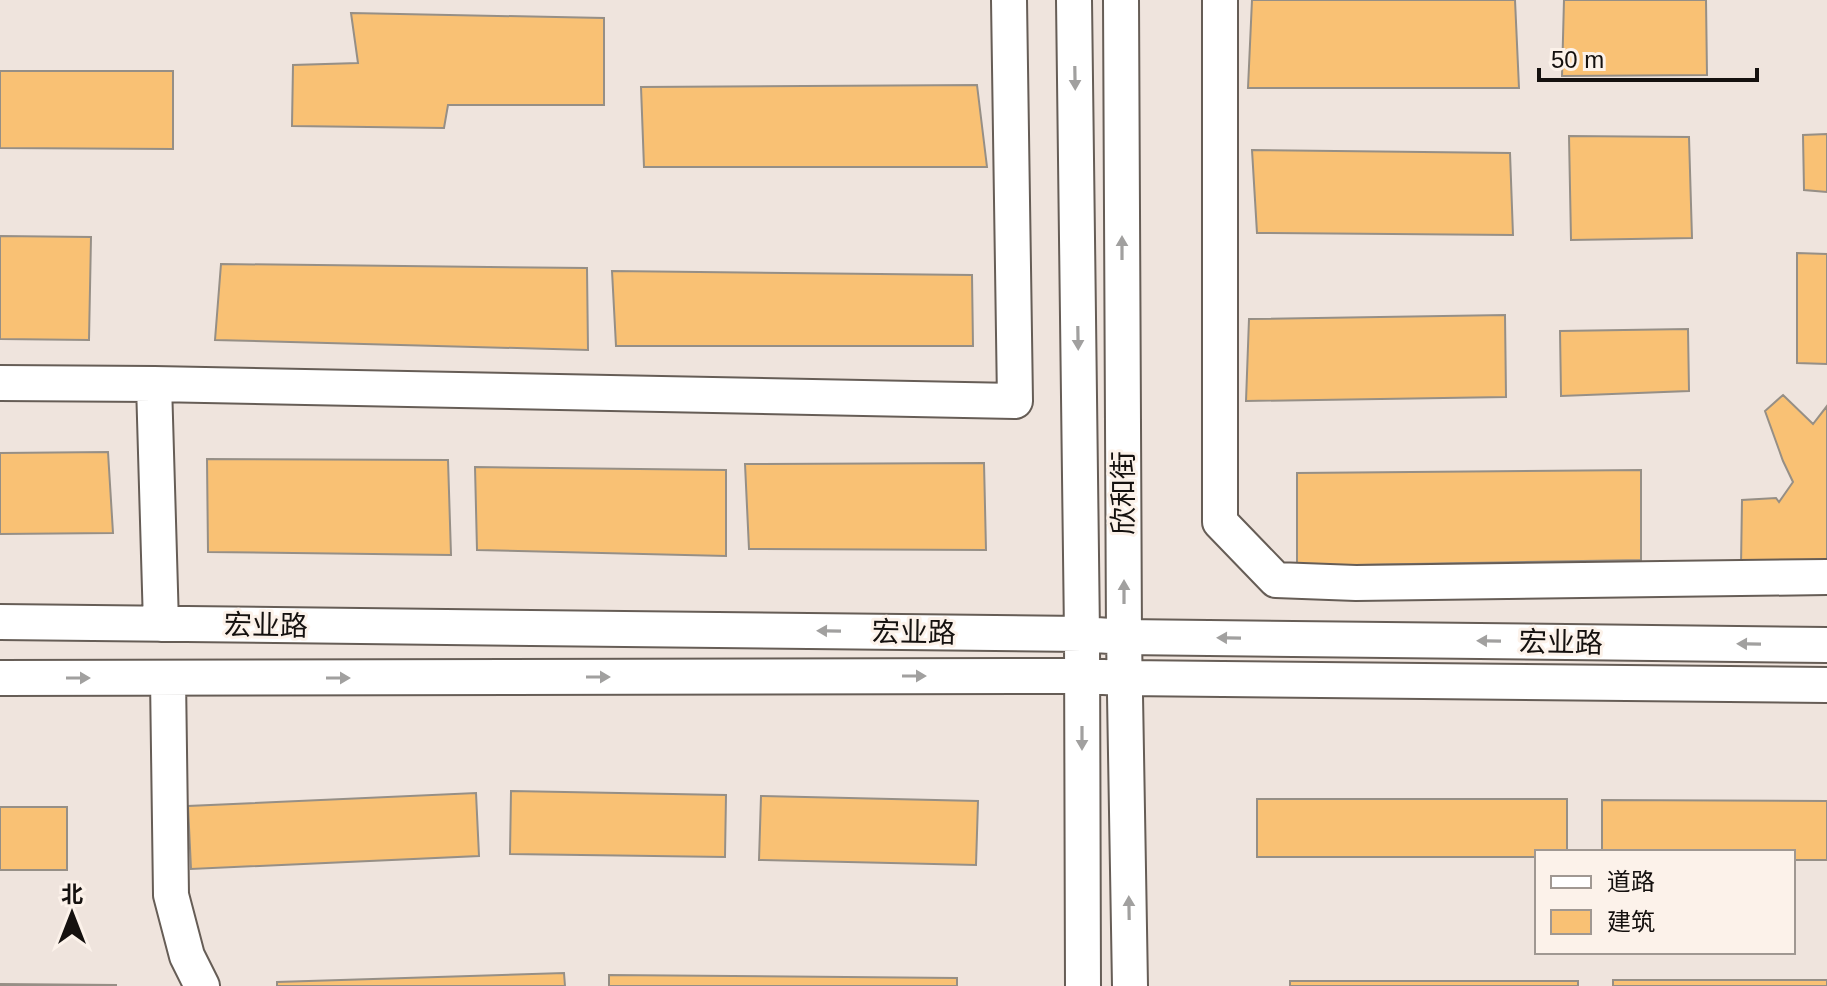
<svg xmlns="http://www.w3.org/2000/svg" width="1827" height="986" font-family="Arial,'Noto Sans SC',sans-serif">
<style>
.building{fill:#f9c174;stroke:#968f86;stroke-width:2}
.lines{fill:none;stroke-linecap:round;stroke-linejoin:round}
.minor-casing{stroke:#665d56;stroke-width:38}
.minor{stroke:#fff;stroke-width:34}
.oneway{fill:#a1a09f}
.labels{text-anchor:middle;stroke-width:6;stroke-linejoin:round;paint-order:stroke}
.street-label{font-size:28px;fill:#15110f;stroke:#fcf2ea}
</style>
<rect width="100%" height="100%" fill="#efe4dd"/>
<path class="building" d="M1252,0h263l4,88h-271z
M1564,0h142l1,75 -145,1z
M351,13l253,5v87h-156l-4,23 -152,-2 1,-61 65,-2z
M0,71h173v78l-173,-1z
M977,85l10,82h-343l-3,-80z
M1827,134v58l-23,-2 -1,-55z
M1569,136l120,1 3,101 -121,2z
M1252,150l258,3 3,82 -256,-2z
M0,236l91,1 -2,103 -89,-1z
M1797,253l30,1v110l-30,-1z
M221,264l366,4 1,82 -373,-10z
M612,271l360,4 1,71h-357z
M1505,315l1,82 -260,4 3,-82z
M1688,329l1,62 -128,5 -1,-65z
M1783,395l30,29 14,-18v158l-86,3 1,-67 34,-2 3,4 14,-20 -10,-21 -18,-50z
M108,452l5,81 -113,1v-81z
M207,459l241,1 3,95 -243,-3z
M984,463l2,87 -237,-1 -4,-85z
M475,467l251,3v86l-249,-6z
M1641,470v90l-344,6v-93z
M511,791l215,4 -1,62 -215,-3z
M476,793l3,63 -288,13 -3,-63z
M761,796l217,5 -2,64 -217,-5z
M1257,799h310v53h-30v5h-280z
M1602,800l225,1v59h-34v-8h-191z
M0,807h67v63h-67z
M564,973l1,13h-288v-4z
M609,975l348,3v8h-348z
M1613,980h214v6h-214z
M1290,981h288v5h-288z
M0,984l116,1v1h-116z"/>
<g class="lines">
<g class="minor-casing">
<path id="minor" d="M1074,0l8,634 1,352
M1121,0l3,637 6,349
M1220,0v522l56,58 80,3 471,-6
M0,383l154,1
M0,622l1082,12 42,3 703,8
M161,624l-7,-240 861,17 -6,-401
M0,678l1082,-2 43,2 702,7
M168,678l3,217 16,61 15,30"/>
</g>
<use href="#minor" class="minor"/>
</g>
<defs><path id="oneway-solid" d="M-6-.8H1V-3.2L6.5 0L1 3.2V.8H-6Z" transform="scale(2)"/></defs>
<g class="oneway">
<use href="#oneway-solid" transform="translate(1075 78) rotate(89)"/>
<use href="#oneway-solid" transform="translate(1122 248) rotate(-90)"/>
<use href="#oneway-solid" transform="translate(1078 338) rotate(89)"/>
<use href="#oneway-solid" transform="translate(1124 592) rotate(-90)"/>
<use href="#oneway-solid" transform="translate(829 631) rotate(-179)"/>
<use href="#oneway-solid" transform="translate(1229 638) rotate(-179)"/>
<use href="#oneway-solid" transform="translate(1489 641) rotate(-179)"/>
<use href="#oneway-solid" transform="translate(1749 644) rotate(-179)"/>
<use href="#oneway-solid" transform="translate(914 676)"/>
<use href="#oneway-solid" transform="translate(598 677)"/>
<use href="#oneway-solid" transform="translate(78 678)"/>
<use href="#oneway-solid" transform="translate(338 678)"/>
<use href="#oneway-solid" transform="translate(1082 738) rotate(90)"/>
<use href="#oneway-solid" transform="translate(1129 908) rotate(-91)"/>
</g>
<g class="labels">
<g class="street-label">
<text transform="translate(1123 493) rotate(-90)" y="10">欣和街</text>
<text transform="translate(266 625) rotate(1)" y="10">宏业路</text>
<text transform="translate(914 632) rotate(1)" y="10">宏业路</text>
<text transform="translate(1561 642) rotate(1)" y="10">宏业路</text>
</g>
</g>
<rect x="1535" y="850" width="260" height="104" fill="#fcf2ea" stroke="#a09892" stroke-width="2"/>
<rect x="1551" y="876" width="40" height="12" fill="#ffffff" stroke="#a09892" stroke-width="2"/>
<text x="1607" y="890" font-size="24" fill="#15110f">道路</text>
<rect x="1551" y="910" width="40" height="24" fill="#f9c174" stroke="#a09892" stroke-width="2"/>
<text x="1607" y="930" font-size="24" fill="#15110f">建筑</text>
<g transform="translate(72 914)" stroke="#fcf2ea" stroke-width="6" paint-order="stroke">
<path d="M0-6L14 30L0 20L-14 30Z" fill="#15110f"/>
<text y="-12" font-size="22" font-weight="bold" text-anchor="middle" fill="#15110f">北</text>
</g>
<path d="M1539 68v12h218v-12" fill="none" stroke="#15110f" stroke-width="4"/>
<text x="1551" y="68" font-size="24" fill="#15110f" stroke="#fcf2ea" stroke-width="6" paint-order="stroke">50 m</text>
</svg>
